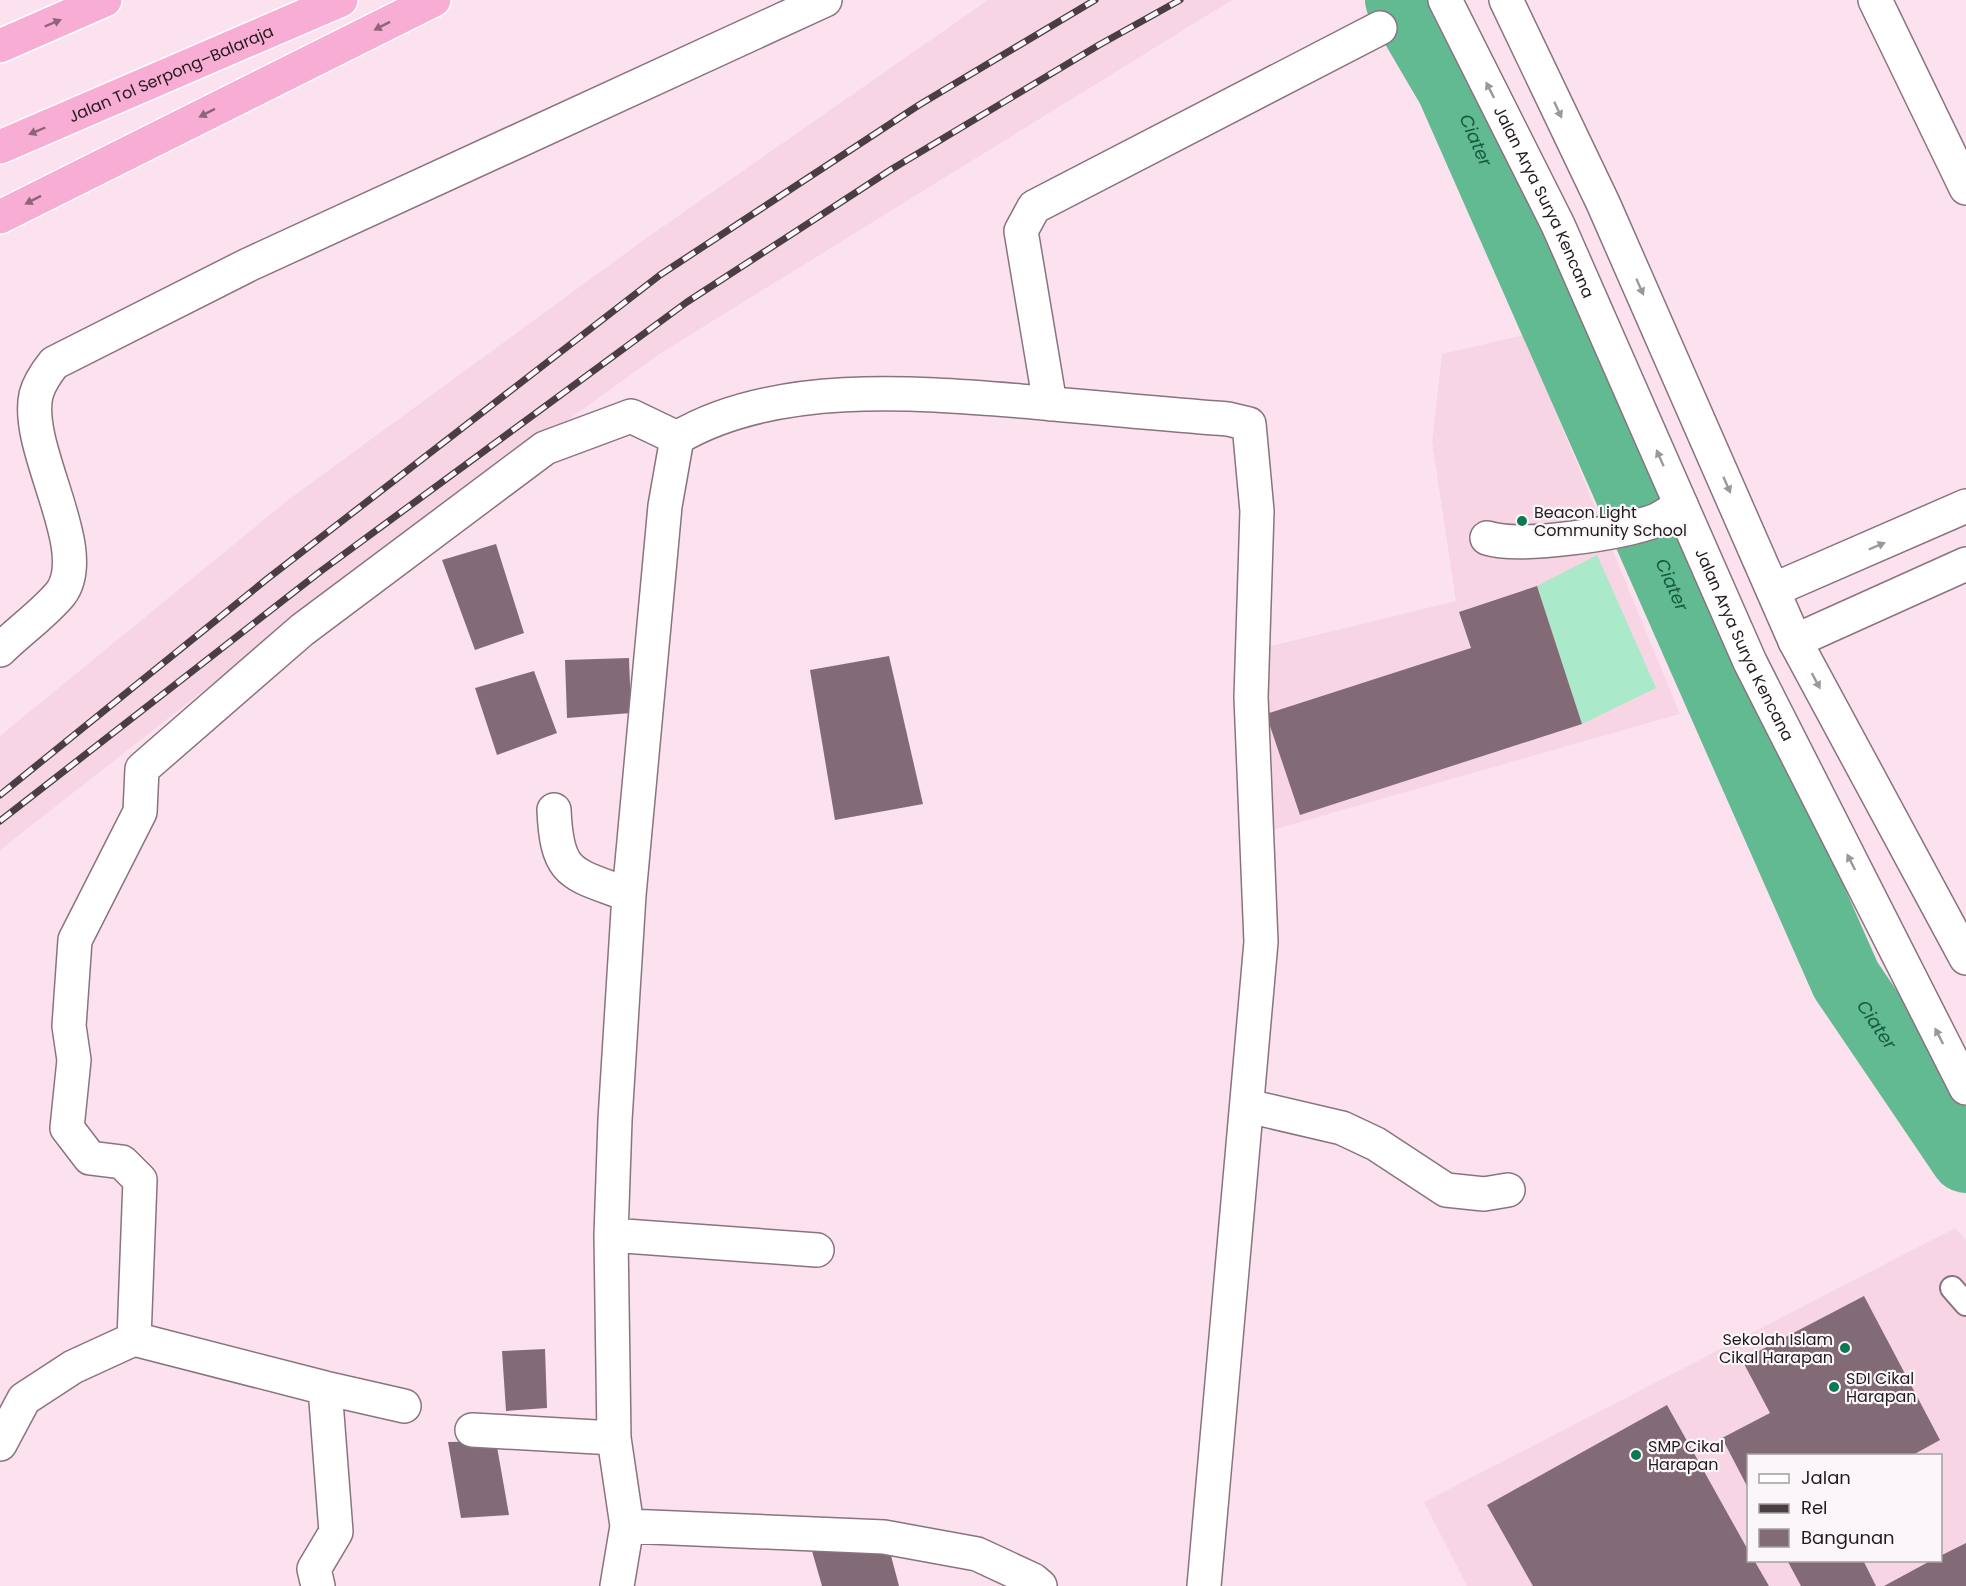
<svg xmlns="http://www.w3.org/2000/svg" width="1966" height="1586" font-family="Poppins,sans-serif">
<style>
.built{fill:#f7d5e5;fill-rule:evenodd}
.pitch{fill:#aae9c9}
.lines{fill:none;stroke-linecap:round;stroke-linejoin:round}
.river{stroke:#62ba92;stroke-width:72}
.building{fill:#826b76}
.service-casing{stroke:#8a737f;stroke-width:26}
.minor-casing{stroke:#8a737f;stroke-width:36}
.tertiary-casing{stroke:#8a737f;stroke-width:36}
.motorway-casing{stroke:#fff;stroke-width:36}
.service{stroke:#fff;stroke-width:22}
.minor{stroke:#fff;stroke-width:33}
.tertiary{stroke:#fff;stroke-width:33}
.motorway{stroke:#f8add4;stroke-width:33}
.rail-casing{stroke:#4a3e43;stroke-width:7}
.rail{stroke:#fbf6f9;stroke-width:4.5;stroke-dasharray:14;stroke-linecap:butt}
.oneway{fill:#8e6479}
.oneway2{fill:#9c989a}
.poi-dot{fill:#0b7852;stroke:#fbf6f9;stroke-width:2}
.labels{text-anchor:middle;stroke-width:4.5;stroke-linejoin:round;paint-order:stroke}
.street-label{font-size:16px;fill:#231a1e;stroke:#fbf6f9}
.poi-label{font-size:16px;fill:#231a1e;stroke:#fbf6f9;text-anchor:start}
.water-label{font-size:18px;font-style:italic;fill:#175b40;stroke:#fbf6f9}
</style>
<rect width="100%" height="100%" fill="#fce2ef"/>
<path class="built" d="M988,0h244l-571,353 -320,230 -341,267v-114l288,-236 357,-261z
M1524,335l156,379 -408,116 -13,-181 197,-48 -24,-159 10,-88z
M1955,1228l11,12v346h-499l-43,-84zM1748,1456h192v104h-192z"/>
<path class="pitch" d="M1597,555l59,133 -74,36 -45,-138z"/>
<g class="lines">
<path class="river" id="s1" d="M1401,0l51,87 394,893 120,177"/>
</g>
<path class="building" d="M496,544l28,89 -49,17 -33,-90z
M1537,586l45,138 -282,91 -34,-101 205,-66 -12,-36z
M889,656l34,148 -88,16 -25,-150z
M629,658l2,55 -64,5 -2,-58z
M534,671l23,62 -60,22 -22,-67z
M1864,1296l76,144 -29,16h-163v32l-26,-50 48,-25 -28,-53z
M545,1349l2,59 -41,3 -4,-60z
M1667,1405l81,145v10h6l15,26h-236l-46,-81z
M496,1441l13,74 -48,3 -13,-76z
M1966,1543v43h-82l48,-26h8v-4z
M889,1548l10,38h-77l-10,-35z
M1787,1560h76l13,26h-75z"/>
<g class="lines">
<g class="service-casing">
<path id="service" d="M1952,1288l14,16"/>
</g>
<g class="minor-casing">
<path id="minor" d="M1875,0l91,188
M1050,404l-29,-173 13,-24 346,-179
M1487,538c34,11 136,-5 170,-18 8,-4 16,-10 24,-15
M1773,590l193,-84
M1795,641l171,-77
M0,650c18,-18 46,-38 61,-57 32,-44 -37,-144 -25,-198 3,-12 10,-22 18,-32l194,-98 577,-265
M554,810c3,67 18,63 75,85l-14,225 -4,115 3,203 13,88 -10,60
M629,895l36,-389 12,-68c100,-59 244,-45 356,-36 65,6 130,12 195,17l21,5 8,87 -6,186 10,245 -57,644
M1248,1106l94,22 34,16 70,46 38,4 24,-4
M611,1235l206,15
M134,1339l6,-159 -18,-18 -32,-4 -23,-30 7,-68 -5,-34 6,-86 65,-128 2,-43 160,-139 243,-182 86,-32 46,22
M472,1430l142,8
M0,1444l24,-45 49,-32 61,-28 191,49 79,18
M627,1526l257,11 93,17 56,26 7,6
M318,1586l-4,-17 22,-37 -11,-144"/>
</g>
<g class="tertiary-casing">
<g id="tertiary">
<path id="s2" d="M1445,0l113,225 192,437 216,426"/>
<path d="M1506,0l97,203 192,438 171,317"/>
</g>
</g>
<g class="motorway-casing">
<g id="motorway">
<path d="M0,46l105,-46"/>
<path id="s3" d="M0,147l341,-147"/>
<path d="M0,217l434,-217"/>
</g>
</g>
<use href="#service" class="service"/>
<use href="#minor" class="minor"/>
<use href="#tertiary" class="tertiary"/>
<use href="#motorway" class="motorway"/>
<g class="rail-casing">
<path id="rail" d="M0,795l267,-216 393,-304 259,-170 176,-105
M0,821l321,-250 366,-269 205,-133 207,-124 81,-45"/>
</g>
<use href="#rail" class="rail"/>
</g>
<defs><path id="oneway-solid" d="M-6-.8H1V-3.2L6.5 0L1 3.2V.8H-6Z" transform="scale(1.5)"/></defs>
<g class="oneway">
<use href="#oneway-solid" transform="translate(53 23) rotate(-23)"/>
<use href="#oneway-solid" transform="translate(382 26) rotate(153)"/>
<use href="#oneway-solid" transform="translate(207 113) rotate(153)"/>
<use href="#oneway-solid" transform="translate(37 131) rotate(157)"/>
<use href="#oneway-solid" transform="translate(33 200) rotate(153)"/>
</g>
<g class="oneway2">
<use href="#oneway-solid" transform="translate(1490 90) rotate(-117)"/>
<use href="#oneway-solid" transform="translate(1558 110) rotate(65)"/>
<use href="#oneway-solid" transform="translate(1640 287) rotate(66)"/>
<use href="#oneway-solid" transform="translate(1660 458) rotate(-114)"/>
<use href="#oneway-solid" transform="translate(1727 485) rotate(66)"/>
<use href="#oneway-solid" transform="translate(1877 546) rotate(-23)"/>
<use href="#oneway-solid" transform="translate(1816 681) rotate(62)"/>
<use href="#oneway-solid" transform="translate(1851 862) rotate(-117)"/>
<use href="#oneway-solid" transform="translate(1939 1036) rotate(-117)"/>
</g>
<g class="poi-dot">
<circle cx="1522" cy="521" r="6"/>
<circle cx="1845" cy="1348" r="6"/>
<circle cx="1834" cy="1387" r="6"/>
<circle cx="1636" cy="1455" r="6"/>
</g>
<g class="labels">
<g class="street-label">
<text dy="6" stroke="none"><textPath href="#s3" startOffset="186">Jalan Tol Serpong–Balaraja</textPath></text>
<text dy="6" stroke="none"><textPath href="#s2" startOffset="225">Jalan Arya Surya Kencana</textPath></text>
<text dy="6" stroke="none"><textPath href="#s2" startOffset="711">Jalan Arya Surya Kencana</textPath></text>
</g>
<g class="poi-label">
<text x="1534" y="518">Beacon Light<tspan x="1534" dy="18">Community School</tspan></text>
<text x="1833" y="1345" text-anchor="end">Sekolah Islam<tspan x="1833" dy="18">Cikal Harapan</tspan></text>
<text x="1846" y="1384">SDI Cikal<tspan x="1846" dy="18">Harapan</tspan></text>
<text x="1648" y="1452">SMP Cikal<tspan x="1648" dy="18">Harapan</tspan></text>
</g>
<g class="water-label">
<text dy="6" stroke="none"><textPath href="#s1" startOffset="159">Ciater</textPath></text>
<text dy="6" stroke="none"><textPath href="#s1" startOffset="645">Ciater</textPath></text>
<text dy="6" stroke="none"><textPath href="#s1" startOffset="1131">Ciater</textPath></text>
</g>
</g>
<rect x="1747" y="1454" width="195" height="108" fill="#fbf6f9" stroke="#a59ea1" stroke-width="1.5"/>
<rect x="1759" y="1474" width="30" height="9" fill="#ffffff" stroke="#a59ea1" stroke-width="1.5"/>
<text x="1801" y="1484" font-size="18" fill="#231a1e">Jalan</text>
<rect x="1759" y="1504" width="30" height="9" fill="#4a3e43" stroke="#a59ea1" stroke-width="1.5"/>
<text x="1801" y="1514" font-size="18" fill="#231a1e">Rel</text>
<rect x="1759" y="1529" width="30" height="18" fill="#826b76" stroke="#a59ea1" stroke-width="1.5"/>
<text x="1801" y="1544" font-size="18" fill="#231a1e">Bangunan</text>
</svg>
